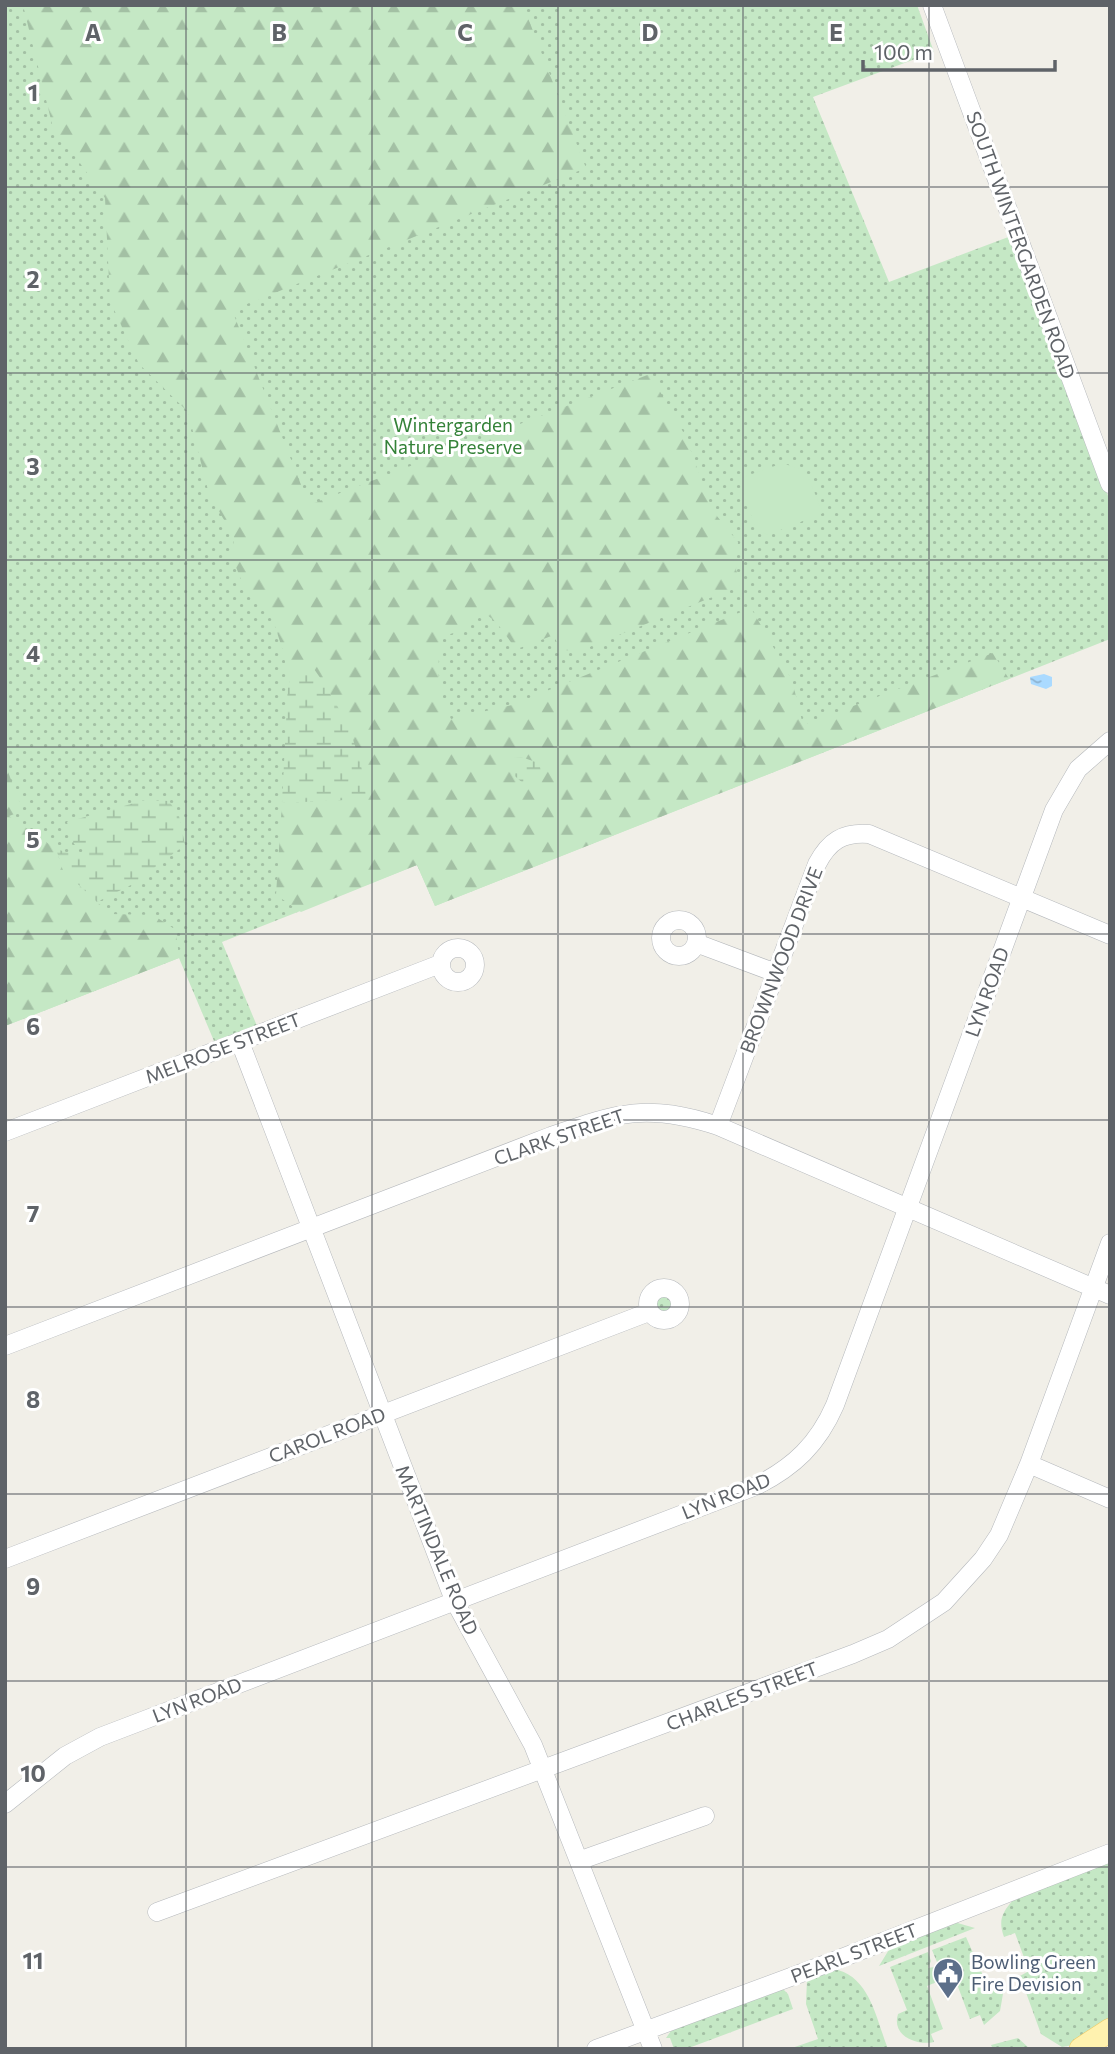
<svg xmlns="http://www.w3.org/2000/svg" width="1115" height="2054" font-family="Commissioner,sans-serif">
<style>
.green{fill:url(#green-dots)}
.forest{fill:url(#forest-firs)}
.wetland{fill:url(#wetland-marsh)}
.pitch{fill:#c5e8c5}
.water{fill:url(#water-ripples)}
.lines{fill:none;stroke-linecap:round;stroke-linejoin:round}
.minor-casing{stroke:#b5b8bc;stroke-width:19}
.major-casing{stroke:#f2c960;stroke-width:24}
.minor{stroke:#fff;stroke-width:18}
.major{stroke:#fff2af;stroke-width:23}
.grid{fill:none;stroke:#5f6368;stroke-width:2;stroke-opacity:0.55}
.labels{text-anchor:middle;stroke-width:6;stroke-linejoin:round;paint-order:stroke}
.street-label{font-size:19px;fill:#5f6368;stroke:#fff}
.park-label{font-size:19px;fill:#348238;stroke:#fff}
.service-label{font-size:19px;fill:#4e5e75;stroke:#fff;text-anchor:start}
.grid-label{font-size:23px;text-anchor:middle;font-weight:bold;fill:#5f6368;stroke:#fff;stroke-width:6;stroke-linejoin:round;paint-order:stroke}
</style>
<defs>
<pattern id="green-dots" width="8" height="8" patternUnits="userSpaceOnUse" patternTransform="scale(1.75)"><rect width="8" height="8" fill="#c5e8c5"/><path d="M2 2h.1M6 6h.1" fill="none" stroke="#a3c0a4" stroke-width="1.8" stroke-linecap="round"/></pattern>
<pattern id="forest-firs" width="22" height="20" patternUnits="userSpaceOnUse" patternTransform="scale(1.75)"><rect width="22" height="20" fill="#c5e8c5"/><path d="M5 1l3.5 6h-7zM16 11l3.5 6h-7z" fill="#a3c0a4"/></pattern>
<pattern id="wetland-marsh" width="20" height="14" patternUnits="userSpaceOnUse" patternTransform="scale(1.75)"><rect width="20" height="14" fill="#c5e8c5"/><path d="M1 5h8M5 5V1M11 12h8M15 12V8" fill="none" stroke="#a3c0a4"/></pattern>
<pattern id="water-ripples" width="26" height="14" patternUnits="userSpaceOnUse" patternTransform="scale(1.75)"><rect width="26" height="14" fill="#aadaff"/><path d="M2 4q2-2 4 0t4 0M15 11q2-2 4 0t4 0" fill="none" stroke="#8eb4d2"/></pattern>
</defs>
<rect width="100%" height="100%" fill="#f1efe8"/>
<path class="green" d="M5,5h912l17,47 -121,45 76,185 122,-46 99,265v138l-675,267 -18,-41 -195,77 35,84 -43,15 -35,-83 -174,68z
M654 1305a9 9 0 1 1 18 0a9 9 0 1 1-18 0Z
M1110,1861v160l-37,24 -11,2 -21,-13 -21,-58 9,-5 -14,-38 -11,4c-6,-17 -2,-24 9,-37z
M954,1922l21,6 -96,38 11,-18z
M966,1937l22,50 9,-3 7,4 -4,23 -16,14 -4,-10 -10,4 -16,-43 -10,3 -12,-29z
M928,1952l3,9 -3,7 6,-1 5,14 -12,5 16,43 -12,5 3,8c-17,4 -43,-6 -36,-28l9,-4 -17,-43z
M833,1969c37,6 43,50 55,80h-99l29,-10 -12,-35 1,-25z
M781,1987l7,7 5,15 -107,40h-12l-4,-11h-4l7,-10z
M1018,2038l12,11h-37l-2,-4z"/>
<path class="forest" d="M23,5h500l63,163 -354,142 77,195 341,-131 36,63 26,73 26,32 -2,28 6,15 -165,67 -18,-3 -5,-14 -37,14c-12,-12 -17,-27 -32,-35l-13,3 -9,13 -19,6c-10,29 -6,55 7,83l61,-14 239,-97 41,72 11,45 190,-72 16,26 -574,227 -18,-41 -116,47 -25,-17 6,-92 84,-4 -67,-131 -11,16 -4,-30 -11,-34 -27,-28 -14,-35 2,-20 -25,-43 -21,-82 -49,-48 -29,-63 -5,-103 -53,-74z
M5,764l18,47 -14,5 47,33 7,21 47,44 43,1 23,15 3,28 -174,68z"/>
<path class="wetland" d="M299,668l15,1c28,39 49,82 52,130l-84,4 6,-119z
M521,757l18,6 2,8 -7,13 -9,1 -18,-16v-10z
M145,800l24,1 10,15 6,29 -54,40 -34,17 -34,-32 -7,-21 26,8 4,-6 -12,-7 -7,-22z"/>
<path class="pitch" d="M783,463l23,9 17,41 -55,22 -12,-6 -18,-50z"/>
<path class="water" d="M1044,674l8,3v9l-6,3 -15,-5 -1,-7z"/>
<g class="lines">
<g class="minor-casing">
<path id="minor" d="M932,5l178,479
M661 938a18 18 0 1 1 36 0a18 18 0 1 1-36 0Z
M696,943l80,30
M441 965a17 17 0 1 1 34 0a17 17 0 1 1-34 0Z
M240,1042l214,558 79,145 120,304
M718,1126l99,-262c12,-23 26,-32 52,-30l241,101
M5,1132l435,-168
M648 1304a16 16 0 1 1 32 0a16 16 0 1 1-32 0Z
M5,1346l546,-210c68,-24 97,-33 167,-10l392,169
M1029,1464l81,35
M5,1559l644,-247
M5,1804l60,-48 35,-19 656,-251c38,-19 62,-42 79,-81l219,-595 24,-41 32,-28
M581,1860l124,-44
M157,1912l696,-258 35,-15 56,-37 39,-43 16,-24 30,-71 81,-221
M596,2049l238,-88 276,-108"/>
</g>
<g class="major-casing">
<path id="major" d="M1081,2049l29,-19"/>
</g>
<use href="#minor" class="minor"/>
<use href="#major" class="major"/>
</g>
<path class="grid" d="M186,5v2044M372,5v2044M558,5v2044M743,5v2044M929,5v2044M5,187h1105M5,373h1105M5,560h1105M5,747h1105M5,934h1105M5,1120h1105M5,1307h1105M5,1494h1105M5,1681h1105M5,1867h1105"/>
<defs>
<g id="civic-pin" transform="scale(1.575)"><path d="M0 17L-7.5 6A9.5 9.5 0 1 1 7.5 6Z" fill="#5c6f8a" stroke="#fff"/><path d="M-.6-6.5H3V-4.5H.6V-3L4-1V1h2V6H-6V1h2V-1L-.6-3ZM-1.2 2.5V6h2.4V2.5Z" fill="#fff"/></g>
</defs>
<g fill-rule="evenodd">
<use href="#civic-pin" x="948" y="1973"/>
</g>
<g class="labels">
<g class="street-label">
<text transform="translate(1021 245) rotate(70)" y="7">SOUTH WINTERGARDEN ROAD</text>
<text transform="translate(781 960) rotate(-69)" y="7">BROWNWOOD DRIVE</text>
<text transform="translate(987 992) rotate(-70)" y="7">LYN ROAD</text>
<text transform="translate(223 1048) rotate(-21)" y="7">MELROSE STREET</text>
<text transform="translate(559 1137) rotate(-19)" y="7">CLARK STREET</text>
<text transform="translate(327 1435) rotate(-21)" y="7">CAROL ROAD</text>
<text transform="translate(726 1496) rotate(-22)" y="7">LYN ROAD</text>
<text transform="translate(437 1550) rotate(67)" y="7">MARTINDALE ROAD</text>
<text transform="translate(742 1696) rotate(-21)" y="7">CHARLES STREET</text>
<text transform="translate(197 1700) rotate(-21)" y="7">LYN ROAD</text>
<text transform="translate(854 1953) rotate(-21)" y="7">PEARL STREET</text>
</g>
<g class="park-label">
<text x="453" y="432">Wintergarden<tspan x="453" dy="22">Nature Preserve</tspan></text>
</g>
<g class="service-label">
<text x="971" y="1969">Bowling Green<tspan x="971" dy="22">Fire Devision</tspan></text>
</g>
</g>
<g class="grid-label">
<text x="93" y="41">A</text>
<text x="279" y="41">B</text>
<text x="465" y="41">C</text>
<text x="650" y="41">D</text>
<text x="836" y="41">E</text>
<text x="33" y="101">1</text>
<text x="33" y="288">2</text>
<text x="33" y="475">3</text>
<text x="33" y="662">4</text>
<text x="33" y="848">5</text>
<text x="33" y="1035">6</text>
<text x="33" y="1222">7</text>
<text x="33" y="1408">8</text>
<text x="33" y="1595">9</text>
<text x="33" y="1782">10</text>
<text x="33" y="1969">11</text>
</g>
<rect width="1115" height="2054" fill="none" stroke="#5f6368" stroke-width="14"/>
<path d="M863 60v10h192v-10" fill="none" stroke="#5f6368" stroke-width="3.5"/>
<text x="874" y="60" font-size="21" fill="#5f6368" stroke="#ffffff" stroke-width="5" paint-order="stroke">100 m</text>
</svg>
